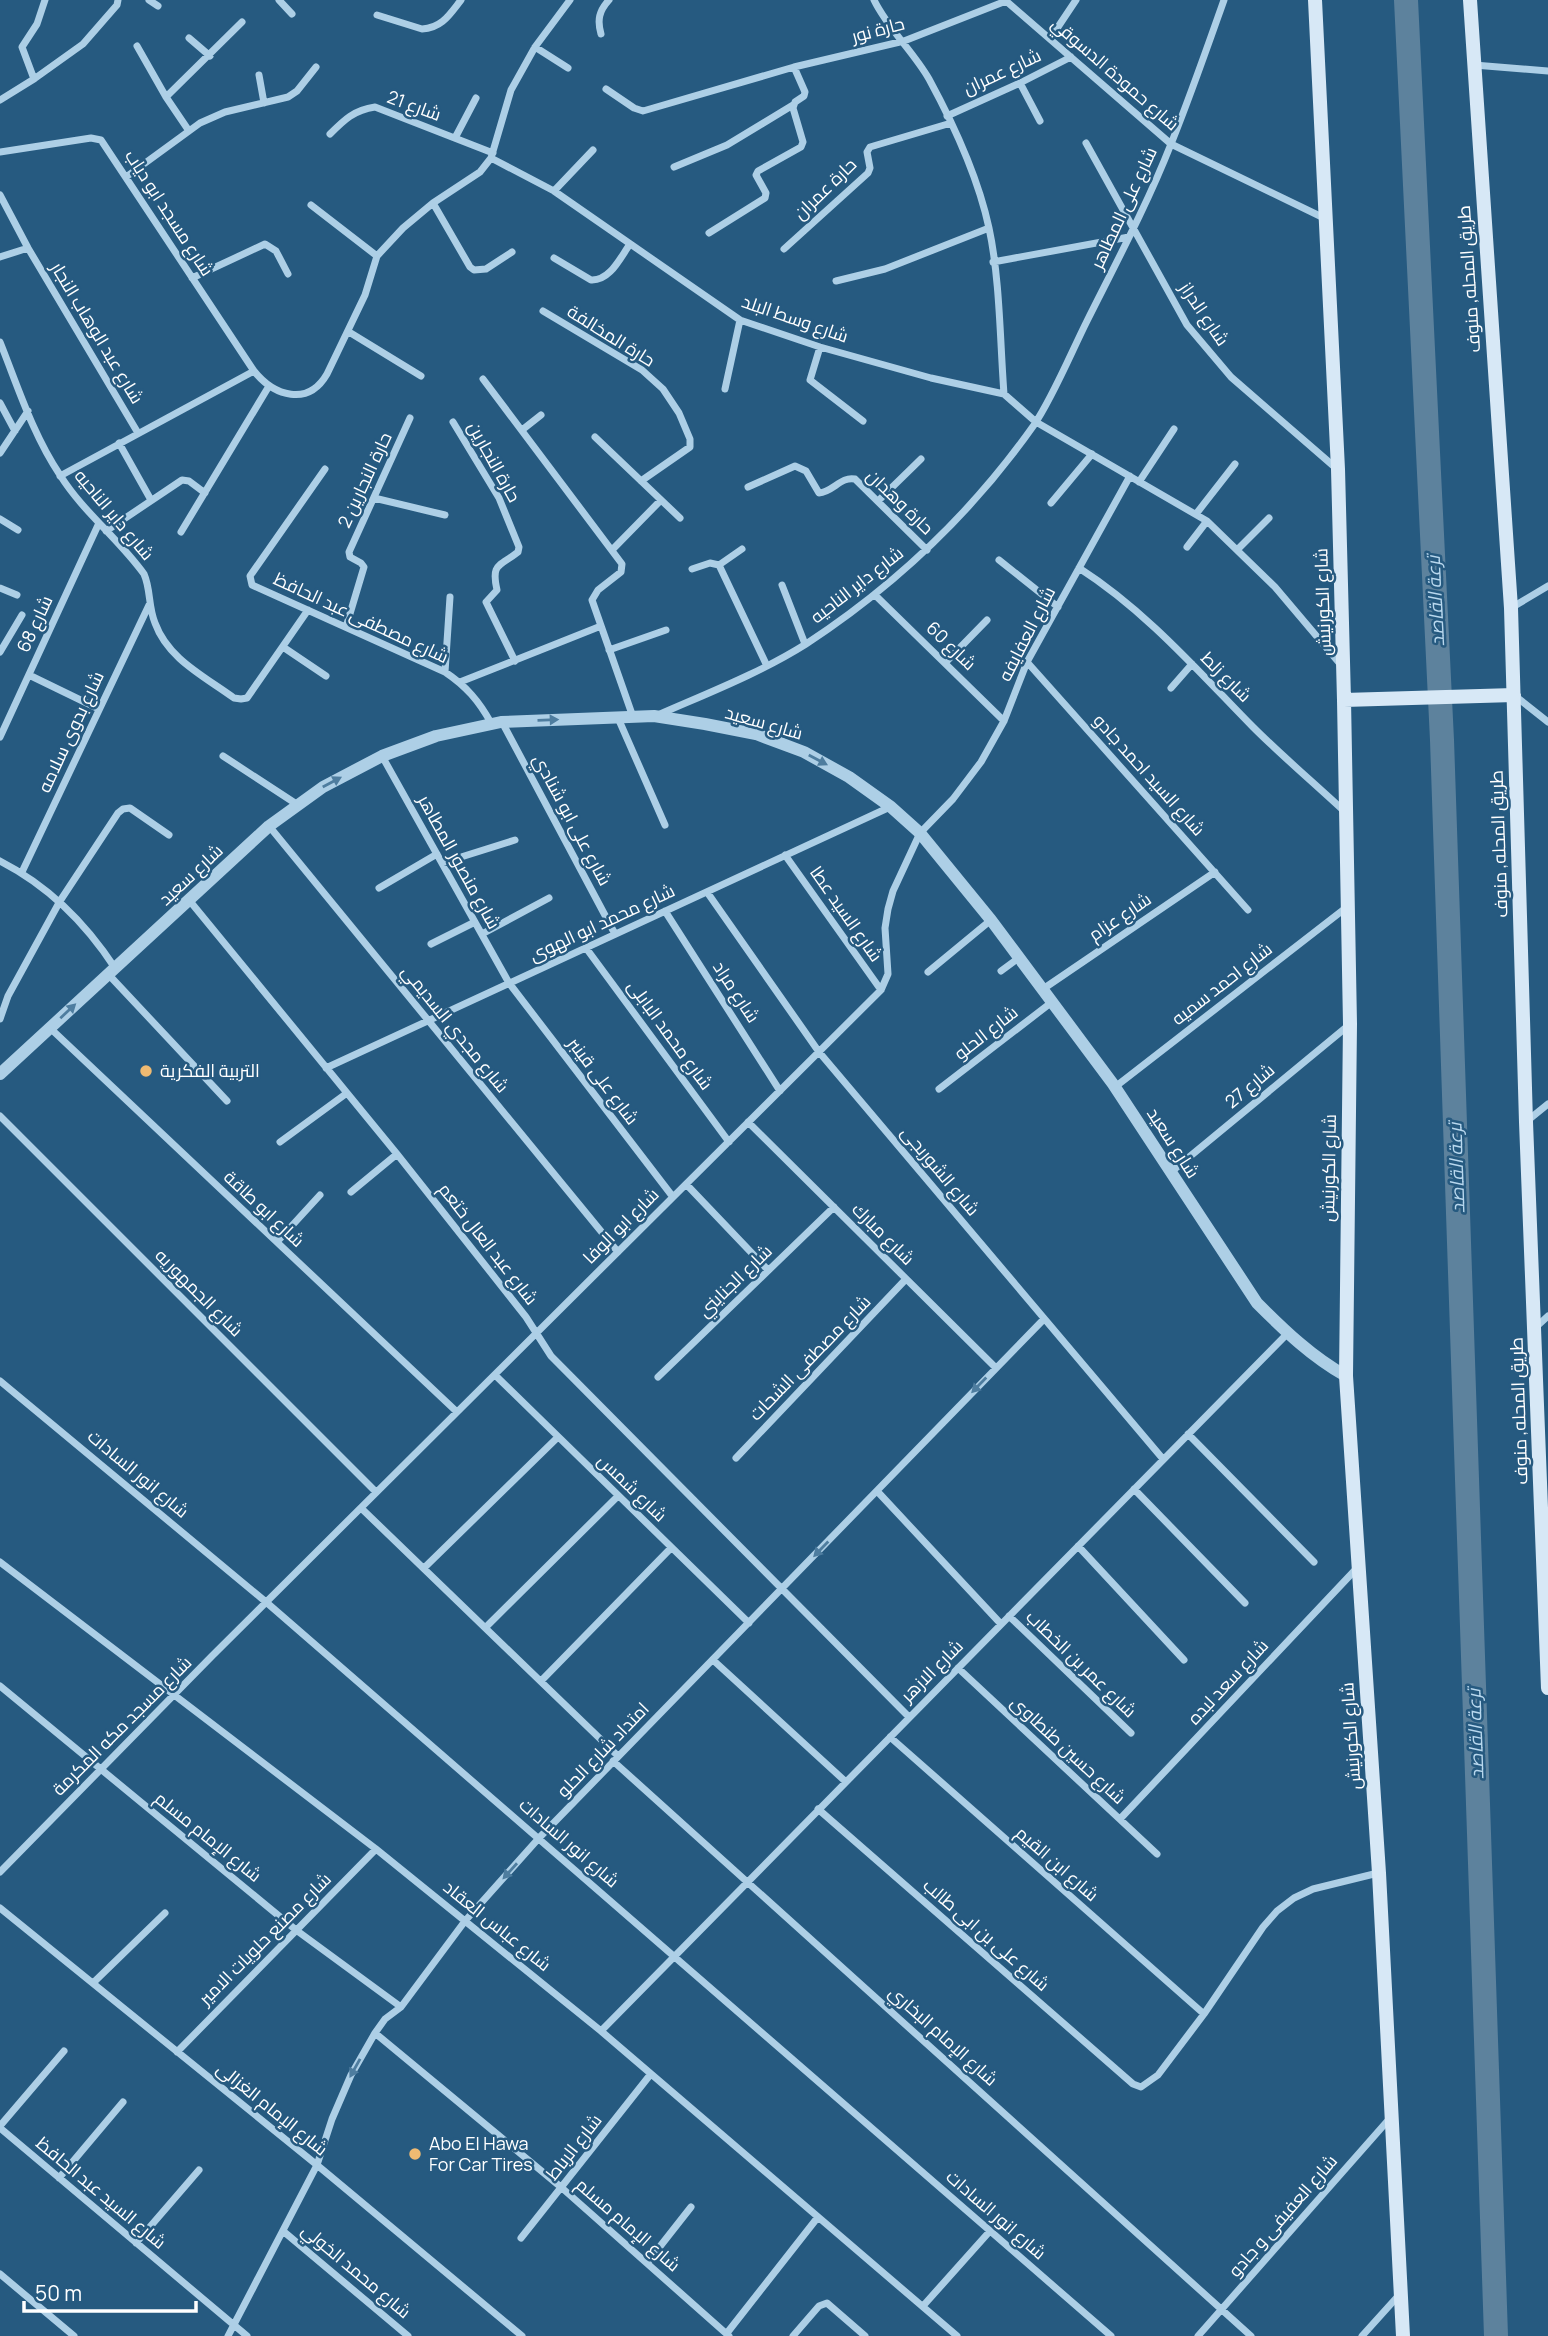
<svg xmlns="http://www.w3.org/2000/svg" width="1548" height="2336" font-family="Manrope,Cairo,sans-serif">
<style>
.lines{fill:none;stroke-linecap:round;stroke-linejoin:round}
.canal{stroke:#5d829d;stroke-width:24}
.minor{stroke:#adcfe6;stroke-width:7}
.tertiary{stroke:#adcfe6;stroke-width:12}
.secondary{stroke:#d7e8f6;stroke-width:14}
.oneway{fill:#4e7d9f}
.poi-dot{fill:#efba72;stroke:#265a80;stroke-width:2.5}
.labels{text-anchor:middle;stroke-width:5;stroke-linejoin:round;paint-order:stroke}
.street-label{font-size:18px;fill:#fff;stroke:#265a80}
.poi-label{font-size:18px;fill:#fff;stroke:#265a80;text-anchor:start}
.water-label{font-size:19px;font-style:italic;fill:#b9d8ee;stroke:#265a80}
</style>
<rect width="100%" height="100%" fill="#265a80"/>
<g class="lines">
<path class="canal" d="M1406,0l36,740 54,1596"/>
<path class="minor" d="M149,0l9,6
M279,0l13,14
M874,0c14,29 39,51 55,79 25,46 49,98 60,149 11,51 11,114 15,166
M1005,0l166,144 153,74
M377,15l45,14c20,-1 28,-15 39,-29
M601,34c-4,-14 -2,-23 8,-34
M189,38l21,18
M1050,39l26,-39
M137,46l29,51 23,34
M535,47l33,21
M1474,65l74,6
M259,75l5,28
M34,79l-12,-32 15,-23 8,-24
M1020,83l20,38
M606,89l28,19 9,3 151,-44 110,-26 102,-40
M166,97l76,-75
M0,100l34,-21 49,-35 34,-39 1,-5
M947,116l73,-33 51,-26
M330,134c14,-14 24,-24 45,-27l118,46
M455,138l21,-40
M1086,143l101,182 44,52 106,92
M0,152l91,-14 10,2 153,231c20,25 54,36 73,3l38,-79 12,-39 26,-28 30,-25 47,-31 11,-14 20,-68 24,-43 35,-47
M491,158l63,33 186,129 80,27 111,31 73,16 32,28 171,99 68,66 66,78
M674,167l53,-22 66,-40
M126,177l74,-54 25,-11 63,-15 9,-6 19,-24
M554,191l39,-41
M0,195l28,53 110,185
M433,203l37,64 4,3 12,-1 26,-17
M311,205l66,51
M709,233l56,-35 1,-5 -10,-18 2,-4 43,-24 2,-5 -10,-34 2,-6 9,-6 1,-4 -11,-25
M784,249l84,-76 2,-5 -3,-16 3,-5 81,-24
M0,257l28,-9
M554,258l37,22c19,1 29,-22 39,-36
M993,262l136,-25
M192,278l73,-34 11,7 12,23
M836,281l49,-12 104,-41
M543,311l99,59 21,19 16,24 11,26v8l-49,34
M349,332l72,44
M0,342c18,45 33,93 60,133 23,37 59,64 84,99 7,16 4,32 11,49 13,36 49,53 79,75l7,1 6,-1 61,-88
M820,347l-10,33 53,41
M483,379l139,185 -1,8 -23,18 -6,10 41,117
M725,389l15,-69
M0,403l15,28
M453,422l46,76 20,49 -1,5c-19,15 -27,11 -21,38l-11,12 29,59
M522,430l19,-15
M595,437l85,81
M119,443l32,57
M0,453l28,-42
M325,469l-75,107 2,9 193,87c21,14 34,29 46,51
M60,476l194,-105
M1139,482l35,-53
M748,487l47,-21 11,5 13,22c14,-1 22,-17 36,-14l72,71
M374,498l71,17
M878,501l43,-42
M1051,503l41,-49
M1196,514l39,-50
M0,519l18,11
M106,531l76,-51 7,1 16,12
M181,532l88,-146
M1187,547l20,-26
M1238,549l31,-31
M612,550l49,-50
M999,560l59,47
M719,565l23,-16
M1079,568c67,43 119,103 174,159 29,29 61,56 91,84
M692,569l18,-6 9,2 48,101
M782,585l23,59
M0,588l17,7
M875,595l129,126
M1511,608l37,-22
M346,627l18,-60 -3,-4 -11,-6 -1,-5 61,-134
M283,647l43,29
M609,650l57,-20
M0,652l22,-37
M1027,662l221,248
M945,663l42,-43
M445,672l5,-75
M29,675l70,34
M460,682l141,-56
M1171,688l21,-24
M1514,695l34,27
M658,715c50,-22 102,-42 148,-71 90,-59 166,-131 228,-219 19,-28 37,-72 53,-104 29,-58 60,-116 84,-177 19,-47 36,-96 53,-144
M618,718l47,107
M502,722l113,212
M0,737l99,-214
M223,756l75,49
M382,756l127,227 164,214
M269,826l349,426
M785,855l96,135
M0,861c49,25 85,61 115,107
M442,863l73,-23
M22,872l127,-267
M379,888l58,-34
M707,892l112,160 344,407
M189,900l208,254 129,163 25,39 358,361
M665,911l115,180
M482,934l67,-36
M431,944l44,-22
M586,948l143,194
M1001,971l19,-14
M928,972l63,-52
M108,974l119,127
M1043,989l172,-117
M0,1019l8,-23 52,-95 58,-88 5,-4 7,-1 39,27
M50,1028l407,384
M326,1068l564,-261
M1115,1087l232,-180
M939,1089l113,-87
M0,1116l376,376
M1527,1121l21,-17
M748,1122l248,246
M280,1142l67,-49
M1171,1172l178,-147
M686,1184l82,86
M351,1192l46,-38
M277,1242l43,-47
M1536,1327l12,-11
M495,1375l254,248
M658,1377l176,-170
M0,1381l266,221 845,734
M1188,1434l126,128
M736,1458l170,-179
M1134,1489l111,114
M877,1491l124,133
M361,1508l257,248
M1078,1546l106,114
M0,1562l376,287 89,72 136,110 356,305
M424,1568l134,-131
M1009,1616l122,117
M486,1627l132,-131
M713,1660l133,122
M958,1668l199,186
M541,1681l130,-133
M0,1686l296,244 105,77
M890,1737l314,277
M613,1761l638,575
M818,1809l315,275 8,3 17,-12 46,-61 59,-87 14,-16 17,-13 19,-9 65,-16
M1120,1819l237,-251
M0,1872l212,-216 669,-666 7,-16 -3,-46 3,-19 5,-18 27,-58 33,-34 28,-37 23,-41 23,-59 103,-186
M0,1908l317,257 205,171
M93,1983l72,-70
M601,2031l686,-697
M375,2033l187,155 167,148
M177,2052l199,-203
M0,2126l64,-75
M0,2128l247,208
M59,2178l64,-76
M283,2231l125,105
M521,2238l129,-163
M136,2243l63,-73
M647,2263l44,-56
M0,2274l74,62
M923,2306l67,-75
M727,2333l91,-116
M228,2336l89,-171 15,-46 19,-44 24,-42 10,-14 16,-12 64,-86 74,-83 505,-519
M793,2336l26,-30 8,-3 38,33
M1198,2336l193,-219
M1362,2336l37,-41"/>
<path class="tertiary" d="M0,1074l269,-248 54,-39 59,-31 54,-20 65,-14 153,-6 51,8 51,10 48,18 45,25 42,30 29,26 71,87 122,164 144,219c28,28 55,54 89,73"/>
<path class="secondary" d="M1315,0l23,469 6,231 6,324 -4,352 33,497 24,463
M1470,0l41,608 15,514 22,566
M1344,700l170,-5"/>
</g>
<defs><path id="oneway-solid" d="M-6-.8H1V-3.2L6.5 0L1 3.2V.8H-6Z" transform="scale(1.75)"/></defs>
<g class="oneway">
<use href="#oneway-solid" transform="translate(548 720) rotate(-2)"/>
<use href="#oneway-solid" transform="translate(818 760) rotate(28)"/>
<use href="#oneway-solid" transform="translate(332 782) rotate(-28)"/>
<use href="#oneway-solid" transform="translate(68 1011) rotate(-43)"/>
<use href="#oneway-solid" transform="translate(979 1385) rotate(134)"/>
<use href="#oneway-solid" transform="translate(821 1549) rotate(134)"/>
<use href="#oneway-solid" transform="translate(510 1871) rotate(132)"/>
<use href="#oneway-solid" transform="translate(355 2068) rotate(119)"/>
</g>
<g class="poi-dot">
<circle cx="146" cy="1071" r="7"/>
<circle cx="415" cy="2154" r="7"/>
</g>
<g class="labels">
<g class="street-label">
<text transform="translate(878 30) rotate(-15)" y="6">حارة نور</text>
<text transform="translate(1002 72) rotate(-25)" y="6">شارع عمران</text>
<text transform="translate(1115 74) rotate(41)" y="6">شارع حمودة الدسوقي</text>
<text transform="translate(414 106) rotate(20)" y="6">شارع 21</text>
<text transform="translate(825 189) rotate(-44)" y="6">حارة عمران</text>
<text transform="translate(1124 208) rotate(-65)" y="6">شارع على المطاهر</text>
<text transform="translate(169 213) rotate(57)" y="6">شارع مسجد ابو دياب</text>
<text transform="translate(1469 279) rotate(-94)" y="6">طريق المحله, منوف</text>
<text transform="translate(1204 314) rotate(56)" y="6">شارع الدراز</text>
<text transform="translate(795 319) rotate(19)" y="6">شارع وسط البلد</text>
<text transform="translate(97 333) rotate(59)" y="6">شارع عبد الوهاب النجار</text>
<text transform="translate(611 336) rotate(32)" y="6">حارة المخالفة</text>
<text transform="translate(494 462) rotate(61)" y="6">حارة النجارين</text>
<text transform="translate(365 480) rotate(-65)" y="6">حارة النجارين 2</text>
<text transform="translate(900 502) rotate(44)" y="6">حارة وهدان</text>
<text transform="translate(114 515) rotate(50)" y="6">شارع داير الناحيه</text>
<text transform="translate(857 585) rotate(-38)" y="6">شارع داير الناحيه</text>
<text transform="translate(1323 602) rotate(-92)" y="6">شارع الكورنيش</text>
<text transform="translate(361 618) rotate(25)" y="6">شارع مصطفى عبد الحافظ</text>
<text transform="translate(35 624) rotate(-65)" y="6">شارع 68</text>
<text transform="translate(1027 634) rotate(-63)" y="6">شارع العفايفه</text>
<text transform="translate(951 646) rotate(44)" y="6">شارع 60</text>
<text transform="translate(1226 677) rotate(45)" y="6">شارع زلط</text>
<text transform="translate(764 723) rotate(16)" y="6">شارع سعيد</text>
<text transform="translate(71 732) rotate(-65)" y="6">شارع بدوى سلامه</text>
<text transform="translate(1149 775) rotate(48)" y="6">شارع السيد احمد جادو</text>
<text transform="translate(572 820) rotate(62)" y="6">شارع على ابو شنادي</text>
<text transform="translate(1499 844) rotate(-92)" y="6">طريق المحله, منوف</text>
<text transform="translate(459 862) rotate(61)" y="6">شارع منصور المطاهر</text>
<text transform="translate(191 875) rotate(-43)" y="6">شارع سعيد</text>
<text transform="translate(846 914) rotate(55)" y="6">شارع السيد عطا</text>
<text transform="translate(1120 917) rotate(-34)" y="6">شارع عزام</text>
<text transform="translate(602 923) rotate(-25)" y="6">شارع محمد ابو الهوى</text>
<text transform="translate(1222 984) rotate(-38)" y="6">شارع احمد سميه</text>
<text transform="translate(736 992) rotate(57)" y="6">شارع مراد</text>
<text transform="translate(455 1029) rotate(51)" y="6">شارع مجدي السديمي</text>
<text transform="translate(986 1033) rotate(-38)" y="6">شارع الحلو</text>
<text transform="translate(670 1035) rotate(54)" y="6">شارع محمد البابلى</text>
<text transform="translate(603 1081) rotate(53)" y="6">شارع على قينبر</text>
<text transform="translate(1250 1086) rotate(-40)" y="6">شارع 27</text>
<text transform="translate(1173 1143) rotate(57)" y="6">شارع سعيد</text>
<text transform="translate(1329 1168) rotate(-89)" y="6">شارع الكورنيش</text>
<text transform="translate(940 1171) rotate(50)" y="6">شارع الشوربجى</text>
<text transform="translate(264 1209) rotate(43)" y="6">شارع ابو طاقة</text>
<text transform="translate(621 1226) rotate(-45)" y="6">شارع ابو الوفا</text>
<text transform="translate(883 1234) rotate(45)" y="6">شارع مبارك</text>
<text transform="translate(488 1244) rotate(52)" y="6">شارع عبد العال ختعم</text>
<text transform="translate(735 1281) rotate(-44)" y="6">شارع الجنايني</text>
<text transform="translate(199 1293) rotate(45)" y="6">شارع الجمهوريه</text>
<text transform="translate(810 1358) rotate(-46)" y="6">شارع مصطفى الشحات</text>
<text transform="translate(1519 1411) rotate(-92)" y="6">طريق المحله, منوف</text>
<text transform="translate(138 1474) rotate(40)" y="6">شارع انور السادات</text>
<text transform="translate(632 1488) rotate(44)" y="6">شارع شمس</text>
<text transform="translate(1081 1664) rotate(44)" y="6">شارع عمر بن الخطاب</text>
<text transform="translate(932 1671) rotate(-45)" y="6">شارع الازهر</text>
<text transform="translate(1228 1682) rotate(-47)" y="6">شارع سعد لبده</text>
<text transform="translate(122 1726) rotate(-45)" y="6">شارع مسجد مكه المكرمة</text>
<text transform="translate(1351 1736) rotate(-94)" y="6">شارع الكورنيش</text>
<text transform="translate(603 1750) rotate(-46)" y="6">امتداد شارع الحلو</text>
<text transform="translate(1068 1750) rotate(43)" y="6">شارع حسين طنطاوى</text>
<text transform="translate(208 1837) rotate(39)" y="6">شارع الإمام مسلم</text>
<text transform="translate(569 1843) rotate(41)" y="6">شارع انور السادات</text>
<text transform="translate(1057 1864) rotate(41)" y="6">شارع ابن القيم</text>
<text transform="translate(497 1926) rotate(39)" y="6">شارع عباس العقاد</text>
<text transform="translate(986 1935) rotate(41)" y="6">شارع على بن ابى طالب</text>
<text transform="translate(265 1939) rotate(-45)" y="6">شارع مصنع حلويات الامير</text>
<text transform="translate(943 2036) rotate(42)" y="6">شارع الإمام البخاري</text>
<text transform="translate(272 2109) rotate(39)" y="6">شارع الإمام الغزالى</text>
<text transform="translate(574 2147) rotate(-52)" y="6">شارع الرباط</text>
<text transform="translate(101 2193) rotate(40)" y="6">شارع السيد عبد الحافظ</text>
<text transform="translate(996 2215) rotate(41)" y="6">شارع انور السادات</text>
<text transform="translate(1283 2216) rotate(-49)" y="6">شارع العفيفى و جادو</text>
<text transform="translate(628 2225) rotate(41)" y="6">شارع الإمام مسلم</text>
<text transform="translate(356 2271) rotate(40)" y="6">شارع محمد الخولي</text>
</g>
<g class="poi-label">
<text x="160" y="1077">التربية الفكرية</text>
<text x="429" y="2150">Abo El Hawa<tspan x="429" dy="21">For Car Tires</tspan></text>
</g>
<g class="water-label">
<text transform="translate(1435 601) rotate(-93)" y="7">ترعة القاصد</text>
<text transform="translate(1456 1168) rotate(-92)" y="7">ترعة القاصد</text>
<text transform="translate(1475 1734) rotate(-92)" y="7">ترعة القاصد</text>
</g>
</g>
<path d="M24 2301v10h172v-10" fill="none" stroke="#ffffff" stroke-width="3.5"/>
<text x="35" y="2301" font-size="21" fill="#ffffff" stroke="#265a80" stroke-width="5" paint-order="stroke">50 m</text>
</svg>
